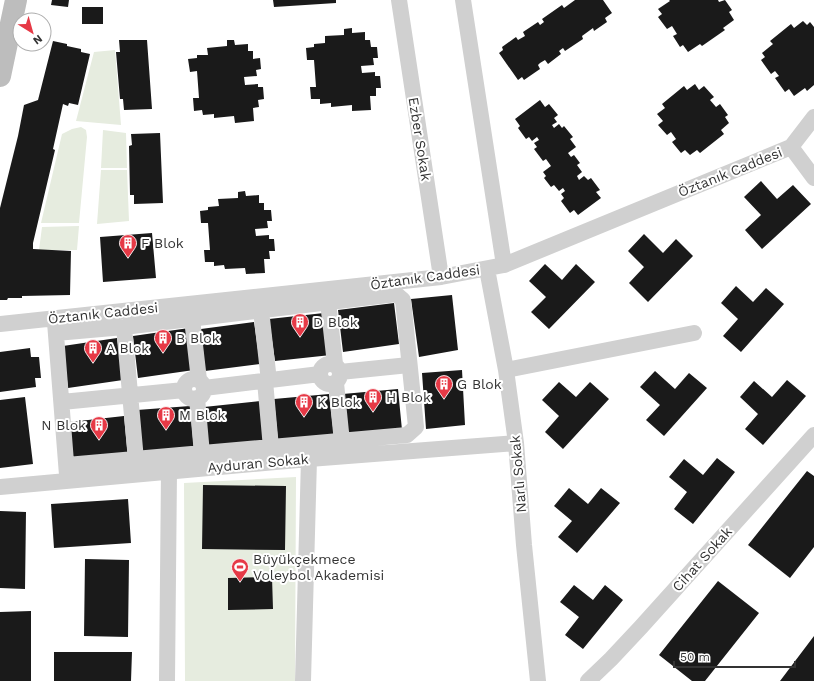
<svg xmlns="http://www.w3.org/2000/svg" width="814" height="681" font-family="'Work Sans',sans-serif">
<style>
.green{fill:#e6ecdf}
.building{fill:#1a1a1a}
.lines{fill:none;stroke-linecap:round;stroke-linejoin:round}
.minor{stroke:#d0d0d0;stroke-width:16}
.secondary{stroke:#bdbdbd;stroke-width:22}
.labels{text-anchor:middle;stroke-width:4;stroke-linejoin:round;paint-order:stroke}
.street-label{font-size:14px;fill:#333;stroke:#fff}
.poi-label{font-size:14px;fill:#333;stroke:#fff;text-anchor:start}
</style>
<rect width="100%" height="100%" fill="#fff"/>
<path class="green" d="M115,50l6,75 -45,-4 18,-69z
M81,127l5,3 1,7 -8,86h-38l21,-89 10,-5z
M103,130l23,3 1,35h-26z
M101,170h26l2,51 -32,3z
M79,226l-2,24h-38l3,-23z
M296,477l-1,204h-110l-1,-198z"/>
<path class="building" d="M52,0h17l-1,7 -17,-2z
M273,0h63v3l-62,4z
M575,0h28l9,13 -7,5 2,4 -13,9 -1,-3 -11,8 1,3 -18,12 -2,-3 -4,3 2,3 -13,10 -3,-4 -5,3 -2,2 2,4 -16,11 -2,-3 -4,3 -19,-27 4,-3 -1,-3 14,-10 2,3 7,-4 -2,-4 15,-10 2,3 4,-3 -2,-3 20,-14 2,3z
M669,0h49l1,2 6,-2 7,10 -3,2 5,8 -11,8 2,2 -23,16 -2,-2 -12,8 -5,-7 -3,2 -7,-11 4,-2 -5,-8 -5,3 -9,-12 4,-3 -4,-5 12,-8z
M82,7h21v17h-21z
M803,21l4,4 3,-3 4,5v58l-7,6 -2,-3 -11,8 -5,-7 -4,3 -10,-14 4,-2 -4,-5 -4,3 -10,-14 4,-3 -3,-4 11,-9 -3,-3 21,-17 3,4z
M352,28v5l13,-1v8h5l1,7h6l1,11h-5l1,7 -13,1 1,7 13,-1v4h5l1,12h-5v8h-6l1,14 -19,1v-6l-21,2v-4l-11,1v-5h-9l-1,-12h6l-2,-27h-7l-1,-12 8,-1v-3l11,-1v-7l19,-1v-6z
M119,40h28l5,69 -28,1 -1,-11h-3l-4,-47h4z
M227,40h7l1,5 13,-1v7h5v8l7,-1 1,11 -5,1 1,6 -13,1 1,8 13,-1v3h5l1,12 -6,1 1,7 -6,1 1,13 -19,2 -1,-7 -20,2v-4l-11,1 -1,-5 -8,1 -1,-13h6l-2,-27 -7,1 -2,-13 9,-1v-3h11l-1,-7 20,-2z
M53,41l14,3v2l14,3v3l9,2 -12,51 -9,-2 -1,3 -5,-2 -10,45 2,1 -22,93v6l38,2 -1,44 -48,1v2h-14l-1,2h-7v-92l18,-72 6,-31 14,-5z
M695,84l4,6 5,-4 10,11 -4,3 6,7 4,-3 8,11 -3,2 4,6 -8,7 3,4 -24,19 -3,-3 -7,5 -5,-5 -4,3 -9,-11 4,-3 -5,-7 -4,3 -9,-10 5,-4 -6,-7 8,-6 -3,-4 22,-18 3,4z
M540,100l5,7 4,-3 9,11 -4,3 3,4 -5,3 2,3 5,-4 3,4 2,-2 9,11 -3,2 6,8 -8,6 3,4 3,-2 6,8 -3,2 5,7 -5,4 2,4 5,-4 4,4 3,-2 9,12 -4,2 5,6 -23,17 -4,-5 -4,3 -9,-12 3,-3 -3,-4 4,-3 -2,-3 -4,3 -5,-6 -3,2 -7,-9 2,-2 -3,-4 8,-6 -5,-7 -3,2 -9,-12 3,-2 -3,-4 5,-3 -2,-3 -5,4 -3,-4 -3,2 -8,-11 2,-2 -5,-7z
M160,133l3,70 -29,1v-9h-4l-1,-49 3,-1 -1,-11z
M761,181l16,18 16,-14 18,19 -49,45 -17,-19 16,-15 -17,-18z
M245,191l1,5 13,-1v8h5v7h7l1,11h-5l1,7 -13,1 1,7 13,-1v4h5l1,12h-6l1,8h-6l1,14 -19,1 -1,-6 -20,1 -1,-4 -10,1v-4h-9l-1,-12h6l-2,-27h-7l-1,-12 8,-1v-3l11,-1 -1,-7 20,-1v-6z
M152,233l4,45 -53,4 -3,-45z
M644,234l19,19 13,-14 17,17 -45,46 -19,-19 15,-16 -16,-16z
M545,264l17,16 14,-16 19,18 -46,47 -18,-17 15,-15 -17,-16z
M736,286l17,16 13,-14 18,16 -43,48 -18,-16 15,-17 -17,-16z
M452,295l6,55 -39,7 -8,-58z
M394,303l5,41 -56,8 -5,-42z
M324,313l7,42 -56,6 -6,-42z
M254,322l6,42 -55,7 -4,-42z
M189,328l5,42 -56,8 -5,-42z
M117,338l6,42 -55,8 -5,-42z
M30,348l1,9h8l2,21h-6l1,9 -36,5v-40z
M462,370l3,55 -39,4 -4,-56z
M655,371l20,18 14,-16 18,15 -43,48 -18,-16 14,-15 -20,-18z
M787,380l19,16 -43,49 -18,-16 13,-15 -18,-17 14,-16 18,16z
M559,382l17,15 14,-15 19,17 -46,50 -18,-17 14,-16 -17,-16z
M398,389l4,41 -55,6 -4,-42z
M329,394l5,42 -56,5 -4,-42z
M25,397l8,67 -33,4v-68z
M260,401l4,41 -56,6 -4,-41z
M190,406l4,44 -53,4 -4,-44z
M124,416l4,42 -55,4 -3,-40z
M717,458l18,14 -42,52 -19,-15 13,-17 -18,-15 15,-18 19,16z
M807,471l7,5v71l-24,31 -42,-33z
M203,485l83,1 -1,64 -83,-1z
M569,488l19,16 13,-16 19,15 -43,50 -19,-16 14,-16 -18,-15z
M128,499l3,44 -77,5 -3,-44z
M0,511l26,1 -1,77 -25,-1z
M85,559l44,1 -1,77 -44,-1z
M272,577l1,32 -45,1v-32z
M718,581l41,32 -54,68h-13l-33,-26z
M574,585l19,15 12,-15 18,15 -40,49 -18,-14 14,-18 -19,-15z
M31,611v70h-31v-69z
M814,636v45h-34z
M54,652h78l-1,29h-77z"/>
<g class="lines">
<path class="minor" d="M399,0l42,277
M463,0l41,265
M791,147l23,31
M487,269l19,101 10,73 8,102 14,136
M328,302l7,62
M261,310l8,71
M192,319l7,61
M55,322l12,153
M0,324l441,-47 63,-12 287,-118 23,-30
M124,327l12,133
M56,333l68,-6 272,-33 7,6 13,127 -9,8 -340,30
M320 374a10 10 0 1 1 20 0a10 10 0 1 1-20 0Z
M506,370l188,-37
M340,372l69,-7
M184 389a10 10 0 1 1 20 0a10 10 0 1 1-20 0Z
M265,381l6,67
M336,383l6,59
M204,388l116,-14
M197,398l5,56
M62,402l122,-12
M0,487l309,-28 207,-16
M167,681l2,-210
M303,681l6,-222
M588,681l23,-22 30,-32 173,-192"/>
<path class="secondary" d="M0,76l16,-76"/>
</g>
<defs>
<g id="building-pin" transform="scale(0.9)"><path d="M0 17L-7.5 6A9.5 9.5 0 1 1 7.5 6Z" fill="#e63946" stroke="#fff"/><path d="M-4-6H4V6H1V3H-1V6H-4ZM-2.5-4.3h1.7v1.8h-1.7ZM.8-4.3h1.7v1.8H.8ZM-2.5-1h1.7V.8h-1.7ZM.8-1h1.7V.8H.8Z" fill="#fff"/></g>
<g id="stadium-pin" transform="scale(0.9)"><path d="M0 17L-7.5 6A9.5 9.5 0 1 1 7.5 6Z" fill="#e63946" stroke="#fff"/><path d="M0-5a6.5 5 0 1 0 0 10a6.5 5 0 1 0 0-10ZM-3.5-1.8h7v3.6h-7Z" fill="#fff"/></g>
</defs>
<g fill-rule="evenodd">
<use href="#building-pin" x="128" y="243"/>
<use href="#building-pin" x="300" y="322"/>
<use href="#building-pin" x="163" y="338"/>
<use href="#building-pin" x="93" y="348"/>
<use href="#building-pin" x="444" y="384"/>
<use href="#building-pin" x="373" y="397"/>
<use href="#building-pin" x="304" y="402"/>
<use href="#building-pin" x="166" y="415"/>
<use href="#building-pin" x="99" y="425"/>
<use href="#stadium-pin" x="240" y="567"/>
</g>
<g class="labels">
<g class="street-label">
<text transform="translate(420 139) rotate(81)" y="5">Ezber Sokak</text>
<text transform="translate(730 172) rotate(-22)" y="5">Öztanık Caddesi</text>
<text transform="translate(425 277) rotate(-8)" y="5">Öztanık Caddesi</text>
<text transform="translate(103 313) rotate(-6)" y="5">Öztanık Caddesi</text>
<text transform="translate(258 463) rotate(-5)" y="5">Ayduran Sokak</text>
<text transform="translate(518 474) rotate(-95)" y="5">Narlı Sokak</text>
<text transform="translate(702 559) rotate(-48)" y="5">Cihat Sokak</text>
</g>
<g class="poi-label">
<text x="141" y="248">F Blok</text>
<text x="313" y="327">D Blok</text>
<text x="176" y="343">B Blok</text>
<text x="106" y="353">A Blok</text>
<text x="457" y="389">G Blok</text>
<text x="386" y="402">H Blok</text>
<text x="317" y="407">K Blok</text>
<text x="179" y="420">M Blok</text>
<text x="86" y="430" text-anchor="end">N Blok</text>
<text x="253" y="564">Büyükçekmece<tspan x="253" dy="16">Voleybol Akademisi</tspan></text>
</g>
</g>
<g transform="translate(32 32) rotate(143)"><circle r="19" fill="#ffffff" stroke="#adadad"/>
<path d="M0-3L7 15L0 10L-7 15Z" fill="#e63946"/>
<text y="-6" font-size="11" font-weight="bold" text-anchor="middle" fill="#333333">N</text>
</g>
<path d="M674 661v6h121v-6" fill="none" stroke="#333333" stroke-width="2"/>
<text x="680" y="661" font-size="12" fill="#333333" stroke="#ffffff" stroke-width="3" paint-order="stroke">50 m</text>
</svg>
